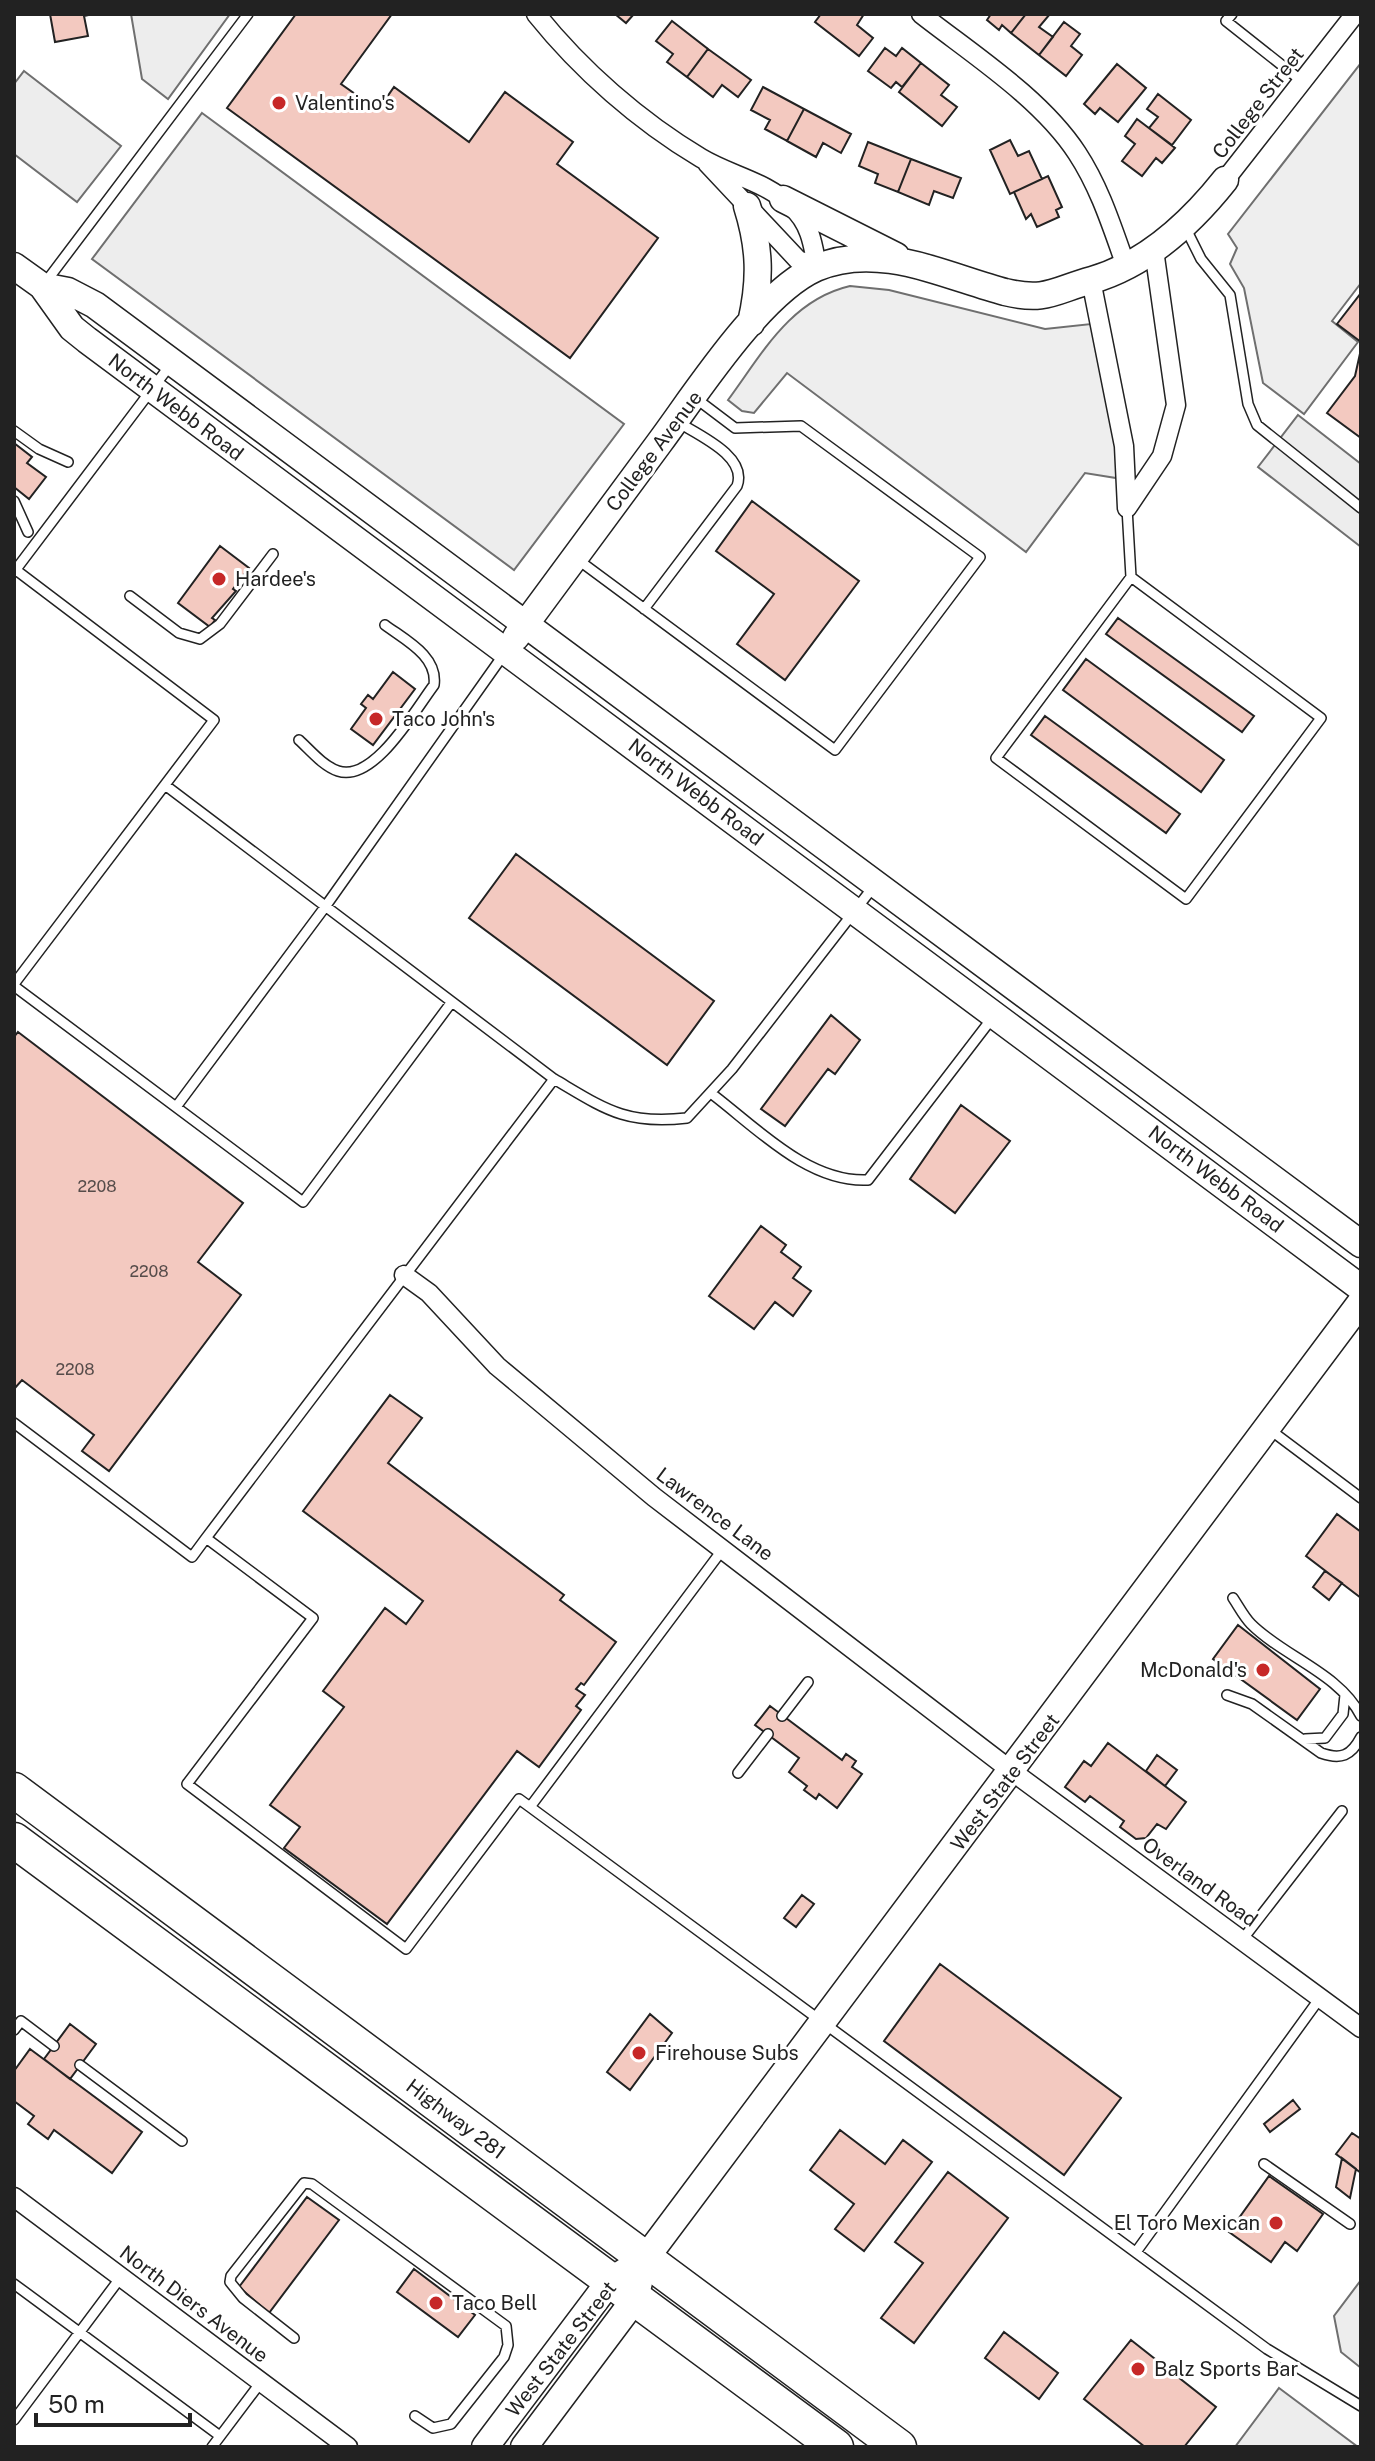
<svg xmlns="http://www.w3.org/2000/svg" width="1375" height="2461" font-family="'Public Sans',sans-serif">
<style>
.green{fill:#eee;stroke:#6f6f6f;stroke-width:2}
.parking{fill:#ededed;stroke:#6f6f6f;stroke-width:2}
.building{fill:#f3c9c0;stroke:#222;stroke-width:2}
.lines{fill:none;stroke-linecap:round;stroke-linejoin:round}
.lane-casing{stroke:#222;stroke-width:12}
.street-casing{stroke:#222;stroke-width:21}
.secondary-casing{stroke:#222;stroke-width:29}
.highway-casing{stroke:#222;stroke-width:37}
.lane{stroke:#fff;stroke-width:9}
.street{stroke:#fff;stroke-width:18}
.secondary{stroke:#fff;stroke-width:26}
.highway{stroke:#fff;stroke-width:34}
.poi-dot{fill:#c62828;stroke:#fff;stroke-width:3}
.labels{text-anchor:middle;stroke-width:6;stroke-linejoin:round;paint-order:stroke}
.number-label{font-size:16px;fill:#564c4a}
.poi-label{font-size:20px;fill:#222;stroke:#fff;text-anchor:start}
.street-label{font-size:20px;fill:#222;stroke:#fff}
</style>
<rect width="100%" height="100%" fill="#fff"/>
<path class="green" d="M1361,63v220l-29,38 26,21 -54,72 -41,-31 -19,-95 -14,-24 7,-16 -9,-14z
M850,286l39,4 156,39 46,-5 26,127 -1,27 -31,-5 -59,79 -239,-179 -33,40 -12,-2 -14,-11c34,-46 62,-100 122,-114z"/>
<path class="parking" d="M131,14h99l-62,85 -26,-20z
M24,71l97,75 -44,56 -63,-48v-70z
M202,113l422,311 -110,146 -422,-311z
M1298,415l63,49v83l-103,-80z
M1361,2280v88l-20,-16 -7,-36z
M1279,2388l79,59h-123z"/>
<path class="building" d="M50,14h43l-9,2 4,20 -33,6z
M296,14h96l-51,70 37,26 16,-23 75,55 36,-50 68,50 -16,22 101,74 -88,120 -343,-250z
M615,14h19l-8,9z
M821,14h43l-7,11 16,13 -14,18 -44,-34z
M991,14h35l-15,19 -9,-8 -3,5 -12,-10z
M1026,14h24l-11,13 14,10 -14,18 -28,-22z
M672,21l36,28 -21,28 -20,-15 6,-8 -17,-13z
M1064,22l16,12 -9,12 11,9 -16,21 -27,-21z
M885,48l11,8 6,-8 19,15 -19,24 -6,-5 -5,6 -23,-17z
M708,49l43,31 -13,17 -16,-12 -9,12 -26,-20z
M921,63l28,22 -8,10 16,12 -15,19 -43,-34z
M1117,64l29,24 -28,34 -18,-14 -5,6 -11,-10z
M763,87l41,22 -17,32 -22,-12 5,-9 -19,-10z
M1158,94l33,26 -19,25 -23,-17 9,-11 -11,-8z
M804,109l47,25 -10,19 -18,-10 -7,14 -29,-16z
M1137,119l38,29 -13,15 -6,-5 -14,18 -20,-15 13,-17 -10,-8z
M1010,140l8,16 11,-5 13,28 -32,15 -20,-44z
M868,142l43,17 -13,33 -23,-9 3,-9 -19,-8z
M911,159l50,19 -8,20 -19,-7 -5,14 -31,-13z
M1048,176l14,31 -6,3 3,7 -22,10 -6,-13 -5,5 -12,-27z
M1361,293v49l-24,-18z
M1361,349v89l-34,-25 28,-37z
M14,443l18,14 -5,6 19,14 -17,22 -15,-12z
M752,501l107,80 -74,99 -48,-36 37,-50 -58,-43z
M220,546l29,22 -16,21 3,2 -24,27 3,2 -5,7 -32,-24z
M1118,618l136,98 -12,16 -136,-98z
M1086,659l138,101 -23,32 -138,-102z
M393,672l22,17 -42,56 -22,-16 15,-21 -5,-4 7,-9 5,4z
M1045,716l135,98 -14,19 -135,-98z
M516,854l198,147 -47,64 -198,-147z
M831,1015l29,25 -25,34 -7,-5 -43,57 -24,-17z
M18,1032l225,171 -45,59 43,33 -132,176 -27,-20 12,-16 -72,-55 -8,9v-352z
M961,1105l49,36 -55,72 -45,-34z
M761,1226l25,19 -5,7 20,15 -8,11 18,13 -18,25 -18,-14 -21,27 -45,-33z
M390,1395l32,23 -34,45 176,132 -4,5 56,42 -32,43 -3,-2 -5,6 9,6 -9,11 5,4 -42,57 -22,-16 -130,173 -103,-76 16,-21 -30,-22 74,-98 -21,-16 62,-83 21,16 17,-23 -120,-90z
M1337,1514l24,18v66l-55,-42z
M1325,1571l17,12 -13,17 -16,-13z
M1238,1625l82,64 -23,31 -84,-61z
M770,1706l72,54 4,-6 10,7 -4,6 10,7 -25,34 -18,-14 -3,5 -12,-9 3,-4 -18,-14 10,-14 -44,-33z
M1108,1743l78,59 -20,27 -9,-5 -11,14 -10,1 -16,-12 4,-6 -34,-25 -5,6 -20,-15 19,-26 7,5z
M1157,1755l20,15 -12,16 -19,-15z
M802,1895l12,9 -18,23 -12,-9z
M940,1964l181,134 -57,77 -180,-134z
M650,2014l22,19 -42,57 -23,-18z
M70,2024l26,20 -26,35 -26,-20z
M30,2049l112,83 -30,41 -58,-43 -6,9 -20,-15 6,-8 -20,-15v-30z
M1293,2100l7,9 -30,23 -6,-8z
M840,2130l45,34 18,-24 29,22 -68,89 -29,-22 19,-25 -44,-34z
M1352,2133l9,6v34l-25,-19z
M1342,2158l14,11 -6,29 -14,-11z
M948,2172l60,46 -94,125 -33,-25 42,-55 -28,-21z
M1269,2176l54,38 -26,37 -12,-9 -14,20 -42,-30z
M307,2197l32,23 -70,93 -30,-26z
M414,2269l61,46 -17,22 -61,-45z
M1004,2332l54,41 -19,26 -54,-41z
M1131,2340l85,67 -32,40h-39l-61,-48z"/>
<g class="lines">
<g class="lane-casing">
<path id="lane" d="M1232,14l-6,7 77,61
M1185,227l16,32 29,36 18,109 9,21 104,83
M45,283l203,-269
M14,431l25,18 29,13
M14,501l14,31
M1127,508l4,69
M577,559l258,191 145,-193 -179,-131 -66,2 -41,-31
M14,572l157,-208
M1131,577l190,141 -135,181 -190,-141z
M130,596l49,37 21,6 20,-15 53,-70
M644,609l93,-123c11,-30 -39,-51 -61,-65
M299,740c11,10 24,26 39,31 36,12 77,-61 96,-86 4,-29 -29,-45 -49,-60
M165,785l389,294c51,30 71,46 133,39l45,-49 142,-183
M14,984l200,-264 -198,-150
M14,986l289,216 148,-199
M712,1094c45,34 96,89 156,86l125,-163
M176,1107l149,-200 179,-253
M14,1423l178,134 14,-19
M1269,1429l92,69
M723,1549l-193,258 737,542 94,57
M1233,1598c6,9 11,19 18,26 33,33 88,49 110,92
M1227,1695l25,9 69,49c20,7 30,3 40,-16
M782,1716l26,-34
M1305,1739l20,-1 18,-24 2,-19
M738,1773l30,-39
M530,1807l-11,-8 -113,150 -219,-165 126,-166 -107,-80 348,-459
M1242,1940l100,-129
M14,2030l7,-9 33,25
M80,2065l102,76
M1264,2164l86,60
M1136,2252l184,-254
M14,2284l206,152
M294,2338l-51,-40 -13,-16 1,-6 73,-93 8,1 194,142 2,19 -4,12 -53,67 -18,4 -18,-12
M14,2420l107,-143
M212,2447l49,-65"/>
</g>
<g class="street-casing">
<path id="street" d="M536,14c45,56 103,107 165,144 30,18 65,23 91,49 18,16 21,37 25,60
M921,14c51,40 120,84 156,139 23,35 35,74 49,113
M707,163l91,97 19,7
M1225,180l130,-166
M1091,280l33,166 3,62
M1127,508l35,-52 14,-51 -22,-155
M404,1275l25,18 68,73 157,131 359,275 348,256
M14,2197l334,250"/>
</g>
<g class="secondary-casing">
<path id="secondary" d="M783,199l113,57
M747,206c13,41 14,74 4,117
M14,266l28,20 30,42 15,12 1274,948
M42,286l26,5 27,14 1266,939
M516,637c48,-65 96,-130 144,-195 37,-50 100,-149 156,-174 62,-27 129,8 189,24 42,10 50,-2 87,-12 55,-16 98,-56 133,-100
M485,2447l125,-166 35,-22 716,-957
M524,2447l111,-148 4,-17"/>
</g>
<g class="highway-casing">
<path id="highway" d="M14,1790l885,657
M14,1840l822,607"/>
</g>
<use href="#lane" class="lane"/>
<use href="#street" class="street"/>
<use href="#secondary" class="secondary"/>
<use href="#highway" class="highway"/>
</g>
<g class="poi-dot">
<circle cx="279" cy="103" r="8"/>
<circle cx="219" cy="579" r="8"/>
<circle cx="376" cy="719" r="8"/>
<circle cx="1263" cy="1670" r="8"/>
<circle cx="639" cy="2053" r="8"/>
<circle cx="1276" cy="2223" r="8"/>
<circle cx="436" cy="2303" r="8"/>
<circle cx="1138" cy="2369" r="8"/>
</g>
<g class="labels">
<g class="number-label">
<text x="97" y="1192">2208</text>
<text x="149" y="1277">2208</text>
<text x="75" y="1375">2208</text>
</g>
<g class="poi-label">
<text x="295" y="110">Valentino's</text>
<text x="235" y="586">Hardee's</text>
<text x="392" y="726">Taco John's</text>
<text x="1247" y="1677" text-anchor="end">McDonald's</text>
<text x="655" y="2060">Firehouse Subs</text>
<text x="1260" y="2230" text-anchor="end">El Toro Mexican</text>
<text x="452" y="2310">Taco Bell</text>
<text x="1154" y="2376">Balz Sports Bar</text>
</g>
<g class="street-label">
<text transform="translate(1258 103) rotate(-52)" y="7">College Street</text>
<text transform="translate(176 407) rotate(37)" y="7">North Webb Road</text>
<text transform="translate(654 451) rotate(-53)" y="7">College Avenue</text>
<text transform="translate(696 792) rotate(37)" y="7">North Webb Road</text>
<text transform="translate(1216 1179) rotate(37)" y="7">North Webb Road</text>
<text transform="translate(715 1514) rotate(37)" y="7">Lawrence Lane</text>
<text transform="translate(1005 1782) rotate(-53)" y="7">West State Street</text>
<text transform="translate(1200 1882) rotate(36)" y="7">Overland Road</text>
<text transform="translate(456 2119) rotate(37)" y="7">Highway 281</text>
<text transform="translate(194 2304) rotate(37)" y="7">North Diers Avenue</text>
<text transform="translate(561 2349) rotate(-52)" y="7">West State Street</text>
</g>
</g>
<rect width="1375" height="2461" fill="none" stroke="#222222" stroke-width="32"/>
<path d="M36 2413v12h154v-12" fill="none" stroke="#222222" stroke-width="4"/>
<text x="48" y="2413" font-size="24" fill="#222222" stroke="#ffffff" stroke-width="6" paint-order="stroke">50 m</text>
</svg>
